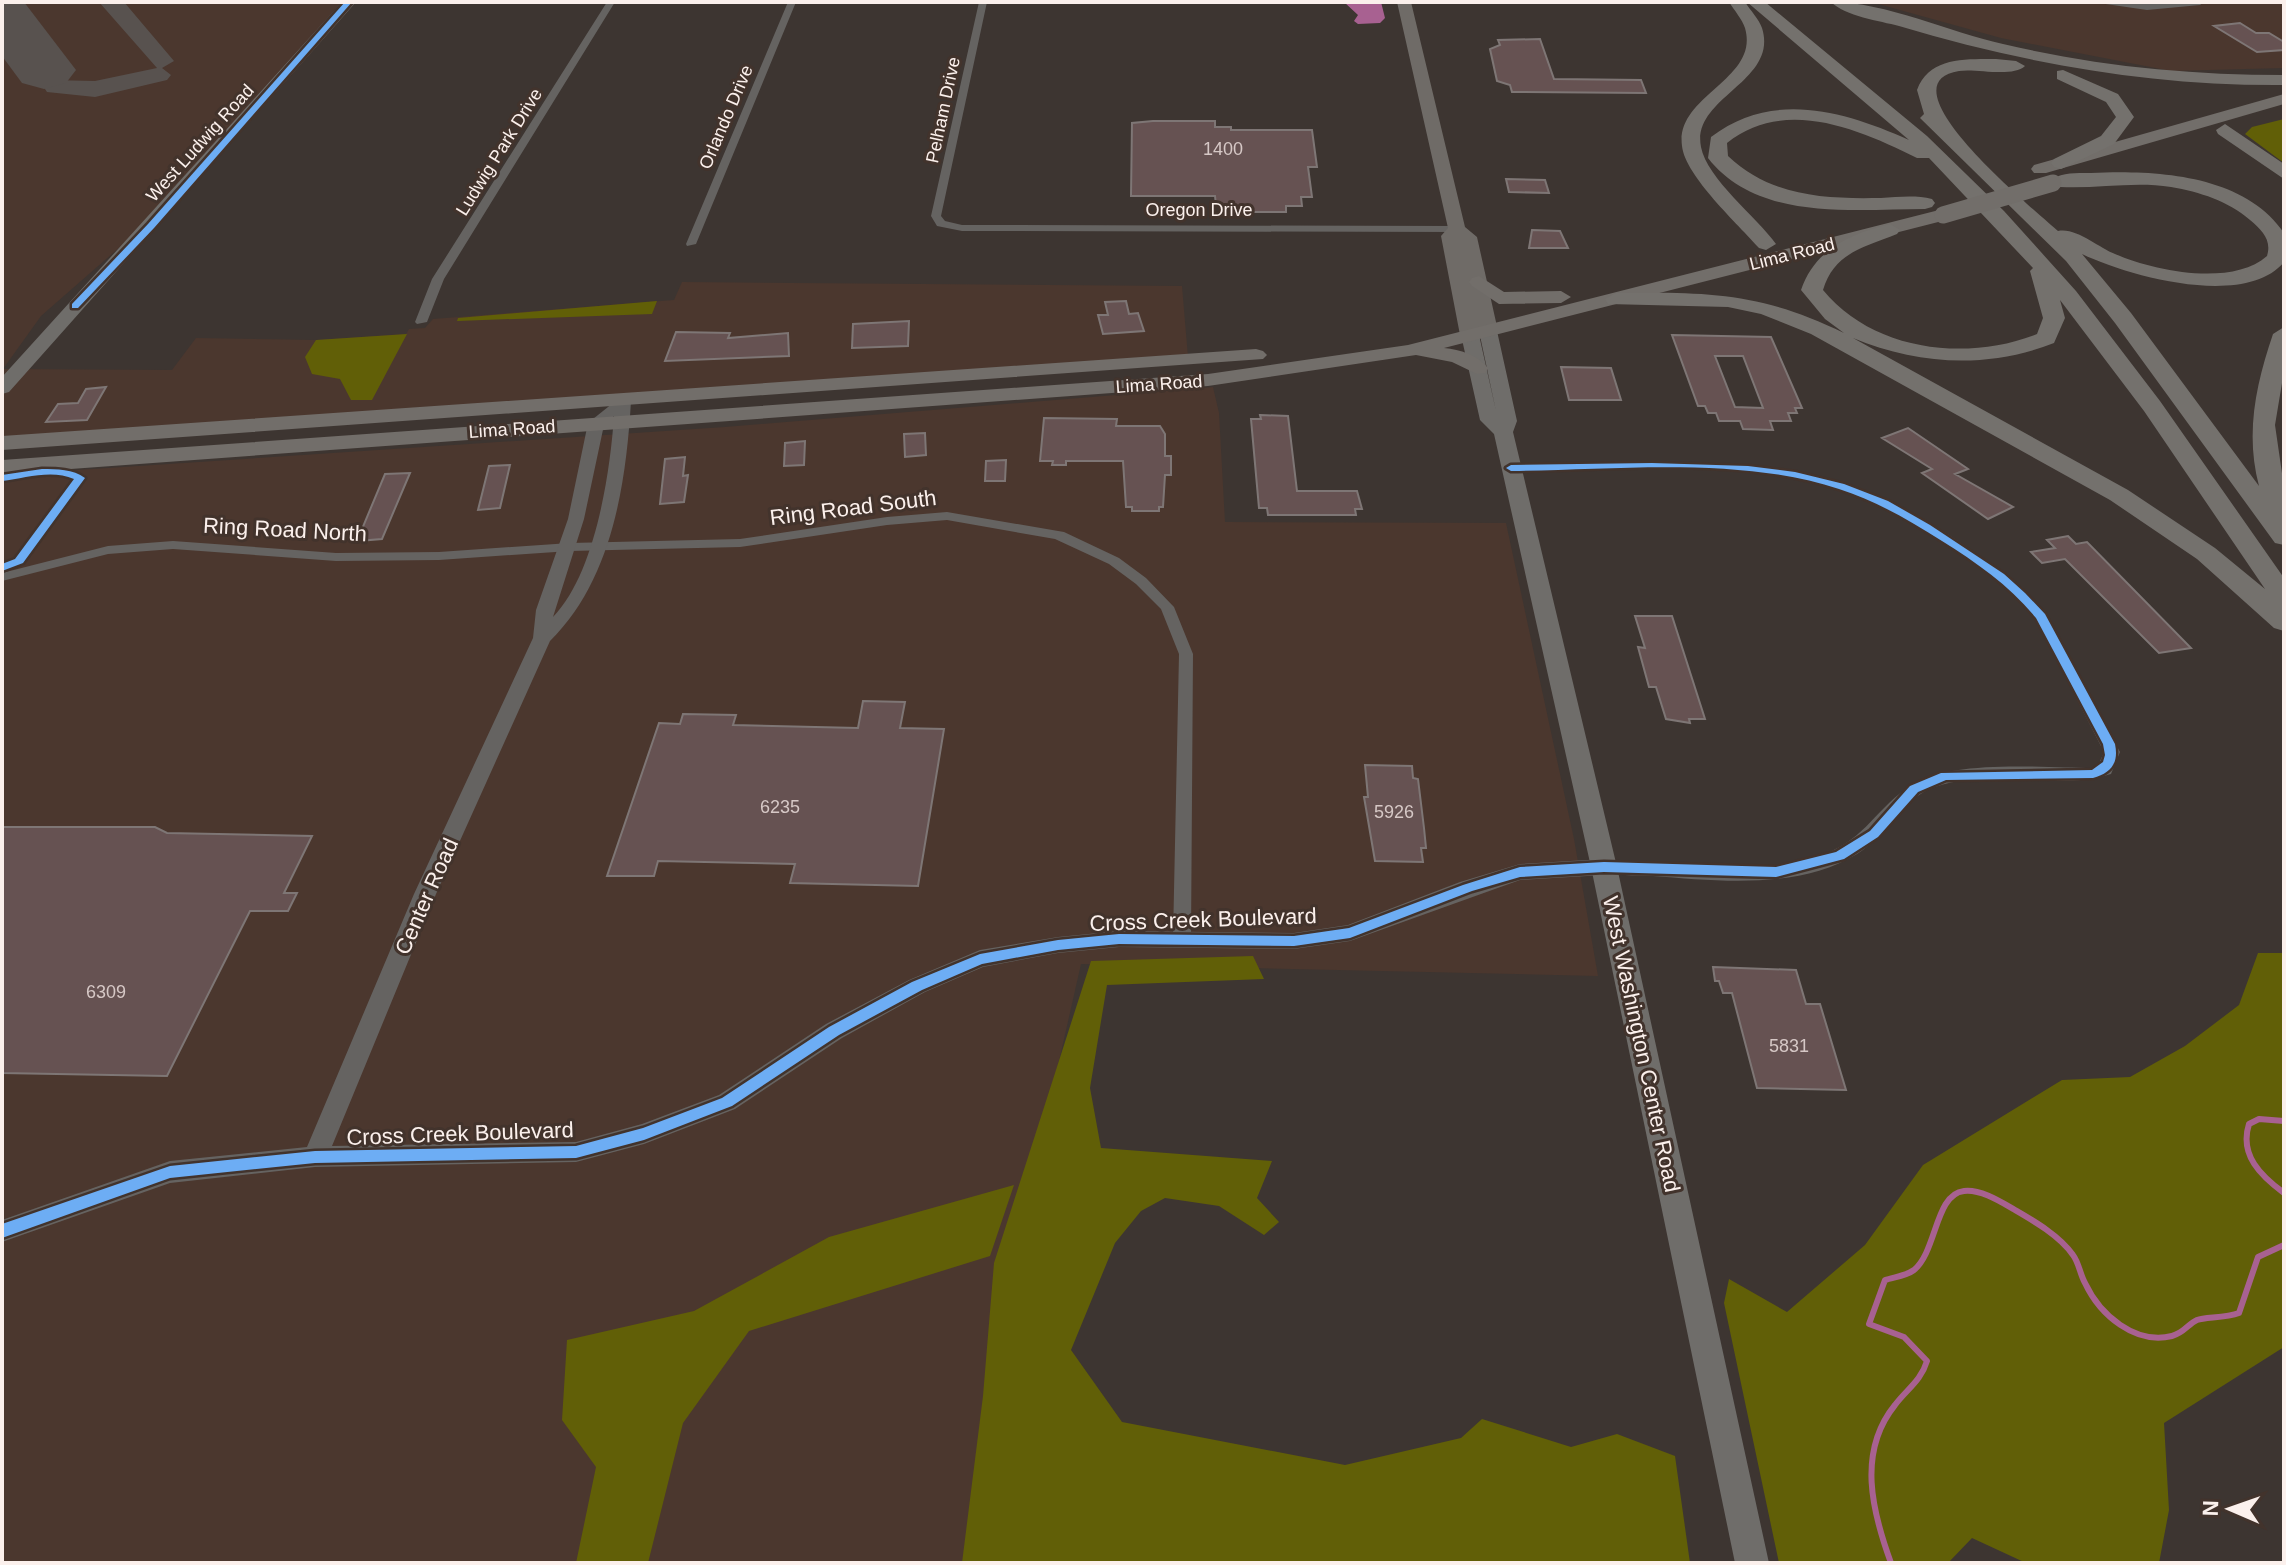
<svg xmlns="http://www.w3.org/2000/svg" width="2286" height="1565" font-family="Helvetica,sans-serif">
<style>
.built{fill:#4b372e}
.green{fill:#615f07}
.water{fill:#a86191}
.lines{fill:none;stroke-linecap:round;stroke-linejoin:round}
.stream{stroke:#a86191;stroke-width:6}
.taxiway{fill:#58524f;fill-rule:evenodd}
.runway{fill:#58524f;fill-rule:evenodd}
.building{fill:#665252;stroke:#7e7675;stroke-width:2;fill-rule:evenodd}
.minor{fill:#656361;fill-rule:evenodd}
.tertiary{fill:#656361;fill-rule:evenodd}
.secondary{fill:#6f6d6a;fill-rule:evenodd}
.primary{fill:#6f6b67;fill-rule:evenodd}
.trunk{fill:#726e6a;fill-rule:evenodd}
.motorway{fill:#74716d;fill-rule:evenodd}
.trunk-bridge{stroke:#726e6a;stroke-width:17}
.cycleway-casing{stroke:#42332c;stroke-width:5}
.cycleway{fill:#6dadf4;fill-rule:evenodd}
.labels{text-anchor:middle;stroke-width:6;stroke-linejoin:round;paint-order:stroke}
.far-street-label{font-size:18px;fill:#fbf0ec;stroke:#42332c}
.number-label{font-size:18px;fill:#d6c8c6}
.street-label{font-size:22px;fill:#fbf0ec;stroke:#42332c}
</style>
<rect width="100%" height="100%" fill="#3d3531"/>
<path class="built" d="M2,2h340l-205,230 -96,84 -38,53 169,1 24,-32 120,2 90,-6 3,-5 16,-1 8,-9 241,-19 8,-18 500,4 6,71 -1186,80z
M1871,2h413v66l-113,3 -170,-33z
M1213,387l6,26 6,109 281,1 68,316 24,137 -517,-12 -72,318 -14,281h-993v-1088l723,-48z"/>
<path class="green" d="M2284,119v44l-39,-29 7,-7z
M657,301l-5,13 -195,7 1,-3z
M407,334l-35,66h-21l-11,-21 -28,-5 -7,-17 11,-17z
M2258,953h26v394l-120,76 5,87 -10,53h-133l-54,-25 -24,25h-169l-55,-260 5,-24 58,33 78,-67 58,-80 139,-85 68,-3 55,-31 54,-41z
M1253,956l11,23 -157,6 -17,103 11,60 171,13 -15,37 22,24 -15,13 -45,-29 -54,-8 -24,13 -26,32 -44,107 51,72 223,43 116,-27 21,-19 89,28 46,-13 58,22 15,107h-728l21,-167 11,-133 97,-302z
M1014,1185l-24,71 -241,75 -66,92 -35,140h-72l20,-96 -34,-47 5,-80 127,-29 135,-74z"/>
<path class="water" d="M1344,2h37l4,16 -5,5 -22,1 -4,-3 4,-6z"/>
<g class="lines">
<path class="stream" d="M2284,1121l-25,-2 -10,5c-10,31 12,52 35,69
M1891,1563c-19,-52 -34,-111 4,-158 12,-16 26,-24 32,-44l-23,-24 -35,-13 16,-44c9,-3 21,-4 29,-10 23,-19 21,-76 50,-79 17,-2 37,11 51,19 19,11 45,26 58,45 6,8 7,19 12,28 15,32 50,62 87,53 12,-3 16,-12 25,-16 8,-3 28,-2 42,-7l19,-56 26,-12"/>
<path class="taxiway" d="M99,2h25l50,59 -12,7 9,7 -4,5 -72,17 -48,-5 -4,-6 4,-6 48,1 62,-13z"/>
<path class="runway" d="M2,2h22l52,68 -10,13 -22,6 -22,-6 -20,-27z"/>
</g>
<path class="building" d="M2240,23l16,10h13l15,9v8l-27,2 -43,-26z
M1540,39l14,40 87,1 5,13 -134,-1 -2,-7 -13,-4 -7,-32 10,-4 -2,-5z
M1153,121h62v6h16v3h81l5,37h-9l4,30h-11l1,9h-16v6h-48l-1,-6 -21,-1 -1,-9h-84l1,-73z
M1506,179l39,1 4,13 -40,-1z
M1532,230l28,1 8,17h-39z
M1126,301l3,13 9,-1 6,18 -41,3 -5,-19h10l-3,-13z
M909,321l-1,25 -56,2 1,-24z
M676,332l54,1 -2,5 60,-5 1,23 -124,5z
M1672,335l99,2 31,71h-7l2,5h-9l3,8h-21l3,9 -30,-1 -3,-8h-21l-3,-8h-8l-3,-7h-7zM1715,356h28l20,52 -28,-1z
M1561,367l50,1 10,32h-52z
M106,387l-19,33 -41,2 12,-18 20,-1 8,-14z
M1260,415l28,1 9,75h60l5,18h-7l1,6h-88l-1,-7h-8l-8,-89h10z
M1044,418l73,1 -1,7h44l5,8v22h6v19h-6l-2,32h-4v4h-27v-4h-6l-3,-46h-57v4h-14l1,-4h-13z
M1908,428l60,41 -13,5 58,33 -25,12 -66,-46 10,-4 -50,-31z
M925,433l1,22 -21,2 -1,-23z
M805,441l-1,24 -20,1 1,-23z
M685,457l-2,19 5,-1 -4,27 -24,2 5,-45z
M1006,460l-1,21h-20l1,-20z
M510,465l-10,43 -22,2 11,-44z
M410,473l-28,66 -25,2 28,-67z
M2068,536l8,8 11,-2 104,106 -32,5 -94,-94 -23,4 -11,-11 24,-4 -8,-8z
M1635,616h37l33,103h-16l1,4 -24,-4 -10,-32h-7l-11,-40 7,1z
M863,701l42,1 -5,26 44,1 -26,157 -128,-3 5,-19 -137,-3 -4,15h-47l52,-153 21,1 3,-10 53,1 -3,10 125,3z
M1365,765l47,1 1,12 5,1 6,49 2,20h-5l2,14 -48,-1 -11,-64h4z
M2,827h153l12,6 145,3 -28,57h13l-9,18h-38l-83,165 -165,-3z
M1713,967l83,3 10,34h14l26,86 -89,-2 -25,-95h-9l-4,-12h-4z"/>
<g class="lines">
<path class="minor" d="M607,2h8l-171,277 -17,43 -10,2 -2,-2 17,-43z
M788,2h8l-100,242 -9,2 -1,-2z
M979,2h8l-46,214 4,5 17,4 495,1 5,3 -5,3 -495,-1 -25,-5 -6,-10z
M2092,2l55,2 57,-2 -4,3 -53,5z
M1652,462l96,3 47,6 46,11 48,18 60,35 56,38 41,40 74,139 -9,22c-55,18 -120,-7 -176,13 -33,11 -49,49 -78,67 -59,36 -139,27 -204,22 -18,-1 -38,1 -55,-5l-2,-4 2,-4 6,-2c66,4 149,17 212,-4 48,-15 55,-43 91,-69 39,-30 137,-20 185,-20l6,-2 6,-14 -69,-134c-27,-31 -60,-54 -94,-76 -33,-21 -66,-40 -103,-52 -100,-34 -223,-19 -327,-18l-7,-4 7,-4z
M947,512l117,20 55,26 27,20 28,29 19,47 -2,284 -3,5h-12l-3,-5 6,-284 -18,-45 -25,-25 -27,-20 -54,-25 -108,-19 -60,5 -147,22 -170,4 -131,9 -103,1 -163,-12 -65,5 -106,27v-8l106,-27 65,-5 163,12 103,-1 131,-9 170,-4 147,-22z"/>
<path class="tertiary" d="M623,395l8,6c-5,84 -19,179 -81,240l-114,253 -104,252 244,-4 66,-18 77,-29 107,-71 83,-44 71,-30 78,-13 61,-6 175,2 54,-8 112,-43 60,-18 84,-5 7,2 3,6 -3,6 -7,2 -84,5 -170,61 -56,8 -175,-2 -61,6 -75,14 -58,25 -83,46 -107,71 -91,35 -68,18 -261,5 -145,16 -168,59v-22l168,-59 137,-14 107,-253 119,-256 3,-28 32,-91 20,-96zM614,416c-4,58 -19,158 -61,201l31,-98 20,-94z"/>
<path class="secondary" d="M342,2h14l-347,390 -7,2v-17z
M1488,326l9,5 20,90 -4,11 104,435 152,696h-34l-144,-696 -97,-433 -14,-14 -19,-85 9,-5 9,5 17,76 -17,-80z"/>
<path class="primary" d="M1397,2h14l54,225 12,10 21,94 -3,4 -7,2 -9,-5 -2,7 -7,2 -10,-6 -19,-99 7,-8z"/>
<path class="trunk" d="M2284,94v10l-238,69h-12l-3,-4 3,-4z
M1943,209l9,6 -2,4 -506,129c17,2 32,6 44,20l-3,5 -8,1 -25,-12 -36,-7 -208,31 -1206,88v-14l1206,-86 200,-29z
M1479,276l25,16 57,-1 10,6 -10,6 -62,1 -27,-18 -3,-4 3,-4z
M1256,349l7,2 4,4 -4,4 -1261,91v-14z"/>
<path class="motorway" d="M1729,2h16c5,8 14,17 17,26 17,54 -71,69 -61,119 6,32 56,70 75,97l-10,6 -7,-2c-20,-23 -74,-72 -77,-102 -7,-51 78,-66 63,-118 -3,-9 -11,-18 -16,-26z
M1747,2h18l162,134 77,75 72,80 84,110 124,177v53l-10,-3 -77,-69 -87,-59 -299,-166 -50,-20 -33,-7 -120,-3 -3,-5 11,-6c90,-1 145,-1 228,40l-19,-14 -24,-29c14,-41 49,-56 89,-66l10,6 -3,4c-33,13 -63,19 -74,56 50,61 143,72 214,44l6,-16 -13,-47 3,-3 -104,-110h-12c-59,-29 -132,-61 -190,-15l1,13c44,41 96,43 153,42 17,-1 35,-3 51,1l3,4 -3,4 -7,2c-71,0 -167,13 -217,-51l3,-21c61,-47 133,-26 198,3zM2060,300l84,111 121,178 -50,-41 -87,-58 -275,-152c65,27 135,31 201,5l11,-25z
M1831,2c55,0 118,30 172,42 93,22 186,31 281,31v10c-132,1 -258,-21 -385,-59 -19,-5 -54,-10 -68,-24z
M1996,59l20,2 9,5c-13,12 -49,2 -66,5 -81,13 80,142 99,160 18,-4 41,17 57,23 39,17 117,33 152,2 5,-16 -5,-26 -17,-36 -22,-19 -50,-28 -79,-33 -37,-6 -74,2 -111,0 -6,-1 -6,-2 -10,-6 9,-9 29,-8 41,-8 64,-3 153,1 193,60v29c-39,47 -156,14 -202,-8l49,59 128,173c-14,-53 -3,-102 14,-152l11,-7v44l-9,54 9,62v58l-9,-2 -160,-220 -49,-62 -146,-143 4,-4 -7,-24c12,-33 48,-31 79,-31z
M2063,70l55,24 16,23 -20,27 -53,25 -7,-2 -3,-4 3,-4 47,-23 15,-19 -10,-15 -49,-23v-8z
M2225,124l59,40v15l-66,-45 -2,-4z"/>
<path class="trunk-bridge" d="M1943,215l110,-32"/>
<g class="cycleway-casing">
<path id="cycleway" d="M345,2h7l-198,226 -76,80h-6v-4l76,-80z
M1652,463l96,3 47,6 49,12 44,17 42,24 74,49 21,19 20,21 70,130c4,19 -4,29 -22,34l-147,2 -28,12 -40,45 -34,22 -68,18 -172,-5 -84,5 -48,14 -122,47 -56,8 -175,-2 -61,6 -76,14 -60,26 -83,45 -107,71 -88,34 -68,18 -261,5 -145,15 -168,60v-14l168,-58 145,-15 261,-5 67,-18 79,-30 107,-71 83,-45 68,-28 78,-14 61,-6 175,2 55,-8 114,-43 57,-18 84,-5 172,5 60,-15 34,-21 40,-45 31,-13 151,-3 11,-8 2,-7 -2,-11 -67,-126c-26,-32 -59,-55 -94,-77 -33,-21 -66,-40 -103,-52 -99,-33 -225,-19 -328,-18l-5,-3 5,-3z
M42,469c15,0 31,0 43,9l-62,85 -21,8v-7l13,-5 59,-80c-22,-10 -49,-1 -72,2v-6z"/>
</g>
<use href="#cycleway" class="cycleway"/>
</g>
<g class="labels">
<g class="far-street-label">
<text transform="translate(943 110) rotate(-78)" y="6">Pelham Drive</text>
<text transform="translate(726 117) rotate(-67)" y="6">Orlando Drive</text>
<text transform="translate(200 143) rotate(-48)" y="6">West Ludwig Road</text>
<text transform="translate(499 152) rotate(-58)" y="6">Ludwig Park Drive</text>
<text x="1199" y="216">Oregon Drive</text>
<text transform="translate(1792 254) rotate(-14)" y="6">Lima Road</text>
<text transform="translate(1159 384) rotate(-4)" y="6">Lima Road</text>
<text transform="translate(512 429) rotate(-4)" y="6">Lima Road</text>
</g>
<g class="number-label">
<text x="1223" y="155">1400</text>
<text x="780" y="813">6235</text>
<text x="1394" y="818">5926</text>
<text x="106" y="998">6309</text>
<text x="1789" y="1052">5831</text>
</g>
<g class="street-label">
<text transform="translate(853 507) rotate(-7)" y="8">Ring Road South</text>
<text transform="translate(285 529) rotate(3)" y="8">Ring Road North</text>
<text transform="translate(426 896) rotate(-66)" y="8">Center Road</text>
<text transform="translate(1203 919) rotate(-2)" y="8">Cross Creek Boulevard</text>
<text transform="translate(1642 1044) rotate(78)" y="8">West Washington Center Road</text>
<text transform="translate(460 1133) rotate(-2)" y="8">Cross Creek Boulevard</text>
</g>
</g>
<rect width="2286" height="1565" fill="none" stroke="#fbf0ec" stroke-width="8"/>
<g transform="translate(2230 1509) rotate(272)" stroke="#42332c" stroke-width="6" paint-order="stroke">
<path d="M0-6L14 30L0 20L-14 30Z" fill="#fbf0ec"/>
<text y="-12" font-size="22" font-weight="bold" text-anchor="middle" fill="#fbf0ec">N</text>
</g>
</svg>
